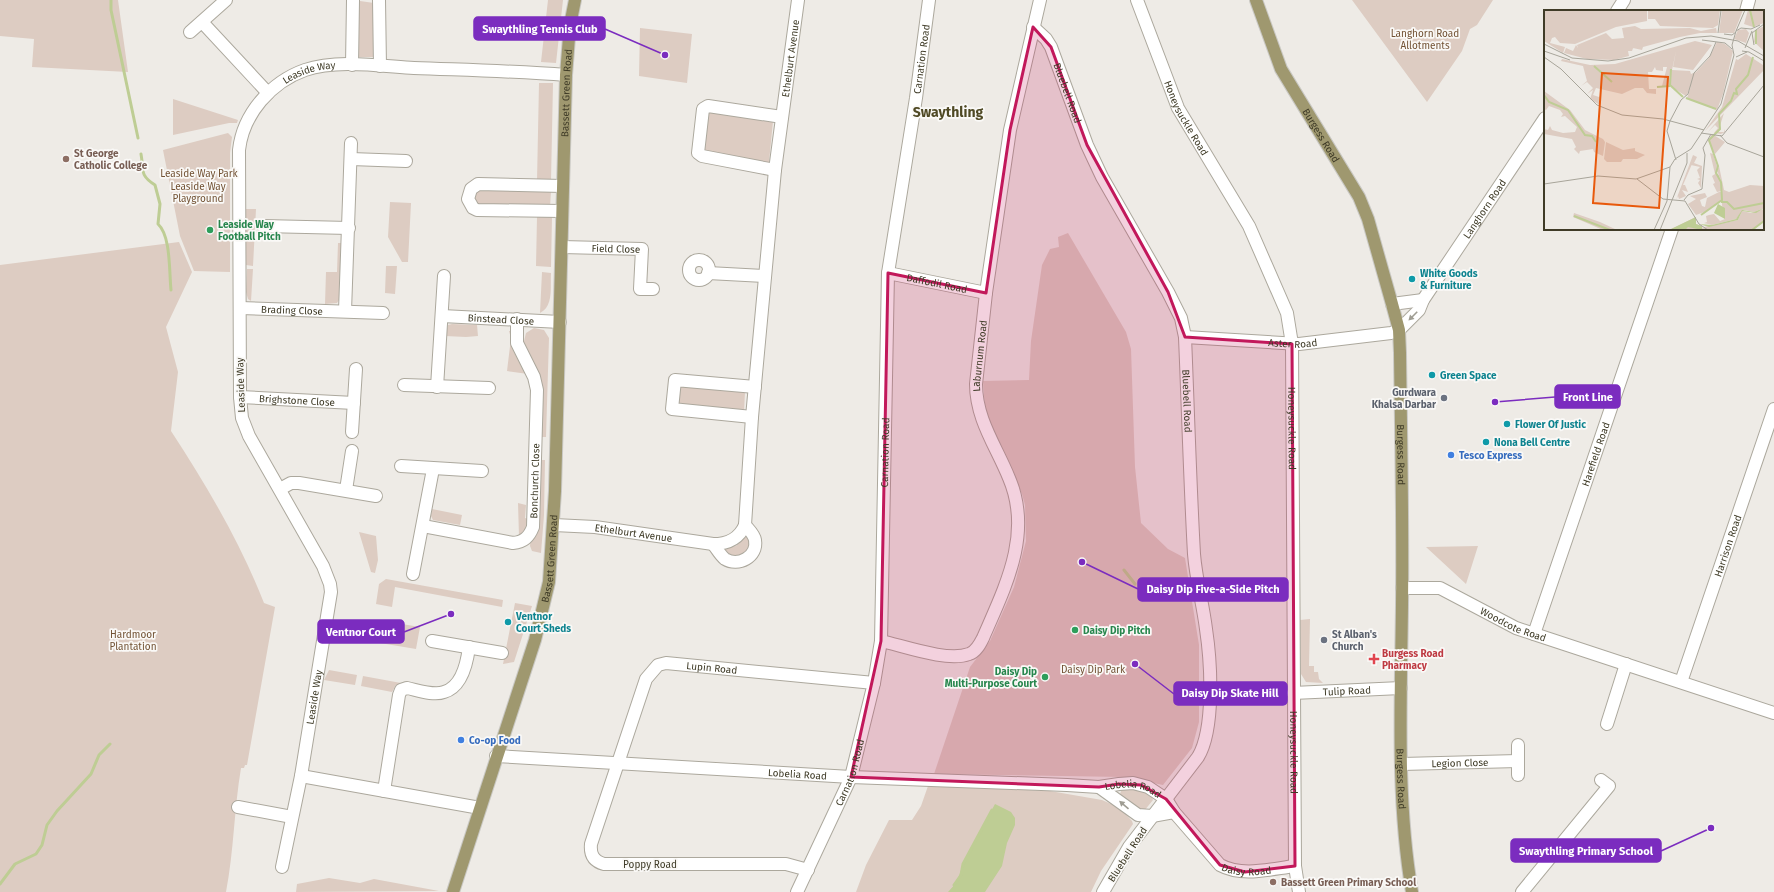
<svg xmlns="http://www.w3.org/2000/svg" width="1774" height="892" font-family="'Fira Sans',sans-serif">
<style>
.green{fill:#ddccc2}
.water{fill:#becd94}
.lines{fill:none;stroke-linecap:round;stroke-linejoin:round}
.stream{stroke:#becd94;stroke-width:3}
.minor-casing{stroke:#aca89d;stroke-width:14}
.tertiary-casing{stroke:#aca89d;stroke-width:14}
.primary-casing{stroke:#c9c8c3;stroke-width:14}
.minor{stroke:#fff;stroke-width:12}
.tertiary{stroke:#fff;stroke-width:12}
.primary{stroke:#9f986f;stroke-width:12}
.oneway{fill:#9f9d93}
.marked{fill:#c2185b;fill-opacity:0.2;stroke:#c2185b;stroke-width:3;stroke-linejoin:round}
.education-dot{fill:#8d6e63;stroke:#faf9f7;stroke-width:1.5}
.leisure-dot{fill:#2e9e5b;stroke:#faf9f7;stroke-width:1.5}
.culture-dot{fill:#0f9aa8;stroke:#faf9f7;stroke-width:1.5}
.worship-dot{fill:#6b7280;stroke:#faf9f7;stroke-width:1.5}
.shop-dot{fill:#3f7fe0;stroke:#faf9f7;stroke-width:1.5}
.health-dot{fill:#e0444e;stroke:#faf9f7;stroke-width:1.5}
.labels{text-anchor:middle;stroke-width:3.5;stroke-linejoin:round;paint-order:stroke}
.park-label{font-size:10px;fill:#725234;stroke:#faf9f7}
.street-label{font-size:10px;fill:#3f3b27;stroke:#faf9f7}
.education-label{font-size:10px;font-weight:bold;fill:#785e54;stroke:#faf9f7;text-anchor:start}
.leisure-label{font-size:10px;font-weight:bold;fill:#27864d;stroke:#faf9f7;text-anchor:start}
.culture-label{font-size:10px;font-weight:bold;fill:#0d838f;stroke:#faf9f7;text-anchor:start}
.worship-label{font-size:10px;font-weight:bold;fill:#5b616d;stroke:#faf9f7;text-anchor:end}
.shop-label{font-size:10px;font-weight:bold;fill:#366cbe;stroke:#faf9f7;text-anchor:start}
.health-label{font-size:10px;font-weight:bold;fill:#be3a42;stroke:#faf9f7;text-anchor:start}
.district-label{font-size:14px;font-weight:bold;fill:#4f4924;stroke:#faf9f7}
.inset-river{fill:none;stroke:#becd94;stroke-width:2}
.inset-road{fill:none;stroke:#a8a59a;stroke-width:1}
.view{fill:#e8590c;fill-opacity:0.15;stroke:#e8590c;stroke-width:2}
.inset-edge{fill:none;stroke:#3f3b27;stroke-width:2}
.leader{fill:none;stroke:#7b2cbf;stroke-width:1.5}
.callout-dot{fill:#7b2cbf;stroke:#faf9f7;stroke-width:1.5}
.callout{fill:#7b2cbf;stroke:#7b2cbf;stroke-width:1.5}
.callout-label{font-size:11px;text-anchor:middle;font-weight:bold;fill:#fff}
</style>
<rect width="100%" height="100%" fill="#eeebe6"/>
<path class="green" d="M0,0h118l10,72 -96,-5 2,-28 -34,-3z
M548,0h15l-7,63 -15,-1z
M1352,0h141l-16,25 -7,4 -8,22 -35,51z
M360,1l14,2 1,54h-18l1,-55z
M640,28l52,6 -5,49 -48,-7z
M539,83h14l-2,98h-14z
M173,99l65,21 -1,3h-8l-56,12z
M710,111l63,10 -4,41 -2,1 -64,-12 4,-37z
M228,133l4,4 -2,16v119l-36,-1 -14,-35 -17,-86z
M477,189l74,1 -1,18 -71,-3 -5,-4 1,-9z
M390,202l21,1 -3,59h-6l-14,-25z
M246,209h10l-3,57 -7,-1z
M537,217h15l-1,50 -15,-1z
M1068,233l58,99 5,17 4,118 6,56 27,26 17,9 14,87v77l-7,26 -29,37 -40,-8 -189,-3 36,-107 20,-26 24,-54 12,-46 -1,-36 -3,-11 -27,-57 -10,-27 -2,-29 46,-1 2,-39 11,-76 8,-16 9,-2 -1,-10z
M179,242l13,30 -26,55 12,45 -7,59c36,55 69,111 93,172l11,4 -28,158h-2l-1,3h-3c-7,41 -7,83 -15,124h-226v-627z
M338,243h3l-2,57 -2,3 -12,1 1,-32h11z
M386,266h11l-2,28 -10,-1z
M247,269h6l-2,32 -3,-2 -2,-7z
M542,272l9,1c-1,14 3,33 -11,40z
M452,324l25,1 1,11 -12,1 -21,-1 3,-11z
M534,328l10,2 5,8 -3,99h-5l2,-49 -21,-46 2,-1 2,-8z
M509,331h4l15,43 -21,-3 4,-33z
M681,386l64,6 -1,20 -66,-7 1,-18z
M540,442l2,1v17h3l-1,55 -3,38 -9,-2 -2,-5z
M518,503l8,2 -1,13 3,1 -4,14 -5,3z
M432,509l30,6 -2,10 -27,-5 -2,-4z
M359,532l17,4 2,24 -3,13 -4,-1z
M748,535l3,5 -2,12 -18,6 -9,-8 6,-3 8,-1z
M1478,546l-12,38 -40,-37z
M386,579l117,21 -1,7 -107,-20 -3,20 -16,-3 3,-20z
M515,603l17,3 -18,56 -11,2z
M1310,619l-1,47h5v6h4l1,7 4,4 -17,-1 -5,-8 -1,-54z
M378,620l42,7 -4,22 -42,-7z
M329,670l28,5 -2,10 -31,-5z
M363,676l38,7 -5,2 -4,7 -31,-6z
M928,786l122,5 52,9 18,8 12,13 1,3 -32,47 -10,21h-235l10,-27 23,-45h23l9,-14z
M1122,788l13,1 16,5 2,6 -9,11 -9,-2 -15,-15z
M329,878l31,5 14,-4 65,12 -143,1 1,-8z"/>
<path class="water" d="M995,804l16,8 4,6v7l-8,18 -5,23 -17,26h-37l9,-10 6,-18z"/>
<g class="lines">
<path class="stream" d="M111,0v10l27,128
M141,154c3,16 -2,21 14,31l5,19 -2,20c13,12 11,47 13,66
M1124,570l11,14
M0,884l15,-20 21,-10 6,-9 5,-20 10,-14 34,-37 8,-19 11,-11
M954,885l7,-10 2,-11 29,-54"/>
<g class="minor-casing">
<g id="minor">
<path d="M379,0l1,66"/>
<path id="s1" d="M1137,0l41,108 71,118 38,87 5,31 3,522 4,26"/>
<path d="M1746,11l3,-11"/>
<path d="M202,22l66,71"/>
<path id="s2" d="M1033,27l13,12 5,8 36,98 15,32 66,115 13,26 4,19c3,72 5,145 9,217 2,26 9,50 12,75 5,33 9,100 -8,128l-69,90 -26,45"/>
<path d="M190,32l36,-32"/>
<path d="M352,65l1,-65"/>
<path d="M351,159l55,2"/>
<path d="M775,170l-73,-14 -4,-3 5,-44 5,-3 74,11"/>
<path d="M562,211l-85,-1 -4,-2 -5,-9 3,-10 7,-5 85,2"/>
<path d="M263,226l86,2"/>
<path id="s3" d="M562,247l80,2 -2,40h13"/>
<circle cx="699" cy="270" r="10"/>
<path d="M708,273l57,3"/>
<path id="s4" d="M888,273l98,20"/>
<path id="s5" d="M240,308l143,5"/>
<path d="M345,311l6,-168"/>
<path id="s6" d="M442,316l118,6"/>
<path id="s7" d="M1185,337l114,7 92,-11 8,-3"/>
<path d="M404,385l85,3"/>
<path d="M437,387l7,-111"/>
<path id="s8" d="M240,397l114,6"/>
<path d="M752,417l-80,-8 3,-29 80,7"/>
<path d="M352,432l4,-63"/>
<path d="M401,466l81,5"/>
<path d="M280,489l11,-6h8l77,13"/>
<path d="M346,490l6,-39"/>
<path id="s9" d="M554,525l41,2 118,17c15,0 26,-5 32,-19l7,-108 23,-247 23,-170"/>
<path id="s10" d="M423,526l90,17c11,-1 16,-6 20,-16l4,-137 -3,-13 -17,-34v-24"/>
<path d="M713,544c4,5 7,11 12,15 13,8 33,-2 30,-19 -1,-6 -6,-10 -10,-15"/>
<path d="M413,574l20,-105"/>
<path id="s11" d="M1402,588h38l76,40 18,6 240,79"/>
<path id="s12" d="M1534,634l138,-405"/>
<path d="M432,641l70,12"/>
<path id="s13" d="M881,641c23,5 66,21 88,13 7,-2 11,-10 14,-16 22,-51 50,-104 26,-160 -13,-32 -33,-59 -33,-94l10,-91 24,-163 30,-130"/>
<path id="s14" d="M1681,682l93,-273"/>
<path id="s15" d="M1293,693l108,-5"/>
<path d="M1607,724l19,-60"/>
<path id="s16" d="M496,756l355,21 216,8 32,2 20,-3 14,-1 15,4 18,12 8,13 46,53c22,12 50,4 75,1"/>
<path id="s17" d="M1402,764l116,-3"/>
<path d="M1518,775v-30"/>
<path d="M301,776l179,32"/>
<path d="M1099,787l39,28 14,1 22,-4"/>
<path d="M384,791l15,-96 2,-5 6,-2c10,2 27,8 37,4 18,-5 23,-29 25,-45"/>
<path d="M238,807l54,10"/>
<path id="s18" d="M282,867l19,-91 30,-184 -1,-8 -7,-18 -74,-130 -7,-18 -2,-21 -1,-247c4,-36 32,-68 66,-80 31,-11 76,-4 109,-2 51,2 102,3 152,7"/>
<path id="s19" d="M808,870l-22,-6h-182c-11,-3 -14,-10 -13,-20l55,-165 12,-14 8,-2 208,20"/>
<path id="s20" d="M797,892l54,-115 23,-94 7,-42 7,-368 28,-175 13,-98"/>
<path d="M1522,892l87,-106 -8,-6"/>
</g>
</g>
<g class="tertiary-casing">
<g id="tertiary">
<path d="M1617,11l7,-11"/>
<path d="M1392,304l31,-4"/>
<path id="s21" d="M1399,330l20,-20 4,-10 122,-182"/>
</g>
</g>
<g class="primary-casing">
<g id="primary">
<path id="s22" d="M1256,0l25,69 78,128 9,22 24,85 7,26 1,23c1,84 3,168 2,252 -1,94 -6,194 10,287"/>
<path id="s23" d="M453,892l82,-252 14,-58 6,-91 11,-416 4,-50 5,-25"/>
</g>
</g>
<use href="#minor" class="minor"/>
<use href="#tertiary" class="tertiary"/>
<use href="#primary" class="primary"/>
</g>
<defs><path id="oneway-solid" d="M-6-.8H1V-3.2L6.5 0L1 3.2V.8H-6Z"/></defs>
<g class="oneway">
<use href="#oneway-solid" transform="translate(1413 316) rotate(135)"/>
<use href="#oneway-solid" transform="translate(1124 805) rotate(-139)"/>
</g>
<path class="marked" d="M1033,27l18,20 36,98 81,147 17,45 107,7 3,522 -50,6 -25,-7 -54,-66 -25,-14 -22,-1 -20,3 -248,-10 30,-136 7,-368 98,20 24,-163z"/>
<g class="education-dot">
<circle cx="66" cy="159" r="4"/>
<circle cx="1273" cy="882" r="4"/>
</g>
<g class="leisure-dot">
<circle cx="210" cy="230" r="4"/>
<circle cx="1075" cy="630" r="4"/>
<circle cx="1045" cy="677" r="4"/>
</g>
<g class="culture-dot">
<circle cx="1412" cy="279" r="4"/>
<circle cx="1432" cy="375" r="4"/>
<circle cx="1507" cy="424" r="4"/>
<circle cx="1486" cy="442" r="4"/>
<circle cx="508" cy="622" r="4"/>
</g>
<g class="worship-dot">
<circle cx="1444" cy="398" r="4"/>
<circle cx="1324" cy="640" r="4"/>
</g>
<g class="shop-dot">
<circle cx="1451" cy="455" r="4"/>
<circle cx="461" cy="740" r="4"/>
</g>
<path class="health-dot" d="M1372 653h4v4h4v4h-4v4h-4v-4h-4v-4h4z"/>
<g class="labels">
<g class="park-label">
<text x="1425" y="37">Langhorn Road<tspan x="1425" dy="12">Allotments</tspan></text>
<text x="199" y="177">Leaside Way Park</text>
<text x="198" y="190">Leaside Way<tspan x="198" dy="12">Playground</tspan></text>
<text x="133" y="638">Hardmoor<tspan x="133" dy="12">Plantation</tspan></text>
<text x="1093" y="673">Daisy Dip Park</text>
</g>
<g class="street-label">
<text dy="4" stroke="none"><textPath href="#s9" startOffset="669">Ethelburt Avenue</textPath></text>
<text dy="4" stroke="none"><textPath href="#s20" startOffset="851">Carnation Road</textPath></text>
<text dy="4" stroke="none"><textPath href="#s18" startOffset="856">Leaside Way</textPath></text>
<text dy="4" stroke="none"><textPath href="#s23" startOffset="814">Bassett Green Road</textPath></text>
<text dy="4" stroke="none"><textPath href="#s2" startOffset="76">Bluebell Road</textPath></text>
<text dy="4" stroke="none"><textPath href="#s1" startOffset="128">Honeysuckle Road</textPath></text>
<text dy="4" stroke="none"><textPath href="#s22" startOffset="151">Burgess Road</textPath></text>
<text dy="4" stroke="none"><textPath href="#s21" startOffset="149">Langhorn Road</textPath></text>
<text dy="4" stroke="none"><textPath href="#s3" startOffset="54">Field Close</textPath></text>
<text dy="4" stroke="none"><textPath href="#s4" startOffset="50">Daffodil Road</textPath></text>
<text dy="4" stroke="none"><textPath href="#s5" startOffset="52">Brading Close</textPath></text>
<text dy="4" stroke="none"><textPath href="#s6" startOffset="59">Binstead Close</textPath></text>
<text dy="4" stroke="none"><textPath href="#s7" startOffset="108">Aster Road</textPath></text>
<text dy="4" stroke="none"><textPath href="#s13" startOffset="408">Laburnum Road</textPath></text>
<text transform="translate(240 385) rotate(-92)" y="4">Leaside Way</text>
<text dy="4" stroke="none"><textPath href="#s8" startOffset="57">Brighstone Close</textPath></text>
<text dy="4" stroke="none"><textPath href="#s2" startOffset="412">Bluebell Road</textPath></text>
<text dy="4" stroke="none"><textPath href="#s1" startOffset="464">Honeysuckle Road</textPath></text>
<text dy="4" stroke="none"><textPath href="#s20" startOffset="455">Carnation Road</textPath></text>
<text dy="4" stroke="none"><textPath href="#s22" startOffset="487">Burgess Road</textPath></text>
<text dy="4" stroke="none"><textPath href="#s12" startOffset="190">Harefield Road</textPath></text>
<text dy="4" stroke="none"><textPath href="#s10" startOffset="165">Bonchurch Close</textPath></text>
<text dy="4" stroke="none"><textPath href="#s9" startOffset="80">Ethelburt Avenue</textPath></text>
<text dy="4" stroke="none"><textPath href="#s14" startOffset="144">Harrison Road</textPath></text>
<text dy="4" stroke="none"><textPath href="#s23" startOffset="348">Bassett Green Road</textPath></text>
<text dy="4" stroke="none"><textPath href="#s11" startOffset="120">Woodcote Road</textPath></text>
<text dy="4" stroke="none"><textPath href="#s19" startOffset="478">Lupin Road</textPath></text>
<text dy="4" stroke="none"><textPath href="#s15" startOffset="54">Tulip Road</textPath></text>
<text dy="4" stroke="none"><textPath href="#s18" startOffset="173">Leaside Way</textPath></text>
<text dy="4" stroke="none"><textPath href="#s1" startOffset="788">Honeysuckle Road</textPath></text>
<text dy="4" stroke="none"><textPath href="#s17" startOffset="58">Legion Close</textPath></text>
<text dy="4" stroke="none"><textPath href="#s20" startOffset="131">Carnation Road</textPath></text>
<text dy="4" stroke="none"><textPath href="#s16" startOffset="302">Lobelia Road</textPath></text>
<text dy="4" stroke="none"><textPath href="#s22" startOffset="811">Burgess Road</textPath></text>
<text dy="4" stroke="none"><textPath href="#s16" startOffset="639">Lobelia Road</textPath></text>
<text transform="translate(1127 854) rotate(-57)" y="4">Bluebell Road</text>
<text x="650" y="868">Poppy Road</text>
<text dy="4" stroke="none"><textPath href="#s16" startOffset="788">Daisy Road</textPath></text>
</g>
<g class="education-label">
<text x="74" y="157">St George<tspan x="74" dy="12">Catholic College</tspan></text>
<text x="1281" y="886">Bassett Green Primary School</text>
</g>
<g class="leisure-label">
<text x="218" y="228">Leaside Way<tspan x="218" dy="12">Football Pitch</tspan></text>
<text x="1083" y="634">Daisy Dip Pitch</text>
<text x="1037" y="675" text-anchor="end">Daisy Dip<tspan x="1037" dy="12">Multi-Purpose Court</tspan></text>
</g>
<g class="culture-label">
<text x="1420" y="277">White Goods<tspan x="1420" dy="12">&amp; Furniture</tspan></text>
<text x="1440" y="379">Green Space</text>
<text x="1515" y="428">Flower Of Justic</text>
<text x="1494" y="446">Nona Bell Centre</text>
<text x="516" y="620">Ventnor<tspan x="516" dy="12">Court Sheds</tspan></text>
</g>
<g class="worship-label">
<text x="1436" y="396">Gurdwara<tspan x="1436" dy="12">Khalsa Darbar</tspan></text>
<text x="1332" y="638" text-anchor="start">St Alban's<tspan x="1332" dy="12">Church</tspan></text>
</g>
<g class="shop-label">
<text x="1459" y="459">Tesco Express</text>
<text x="469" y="744">Co-op Food</text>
</g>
<g class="health-label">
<text x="1382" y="657">Burgess Road<tspan x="1382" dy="12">Pharmacy</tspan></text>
</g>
<g class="district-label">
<text x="948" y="117">Swaythling</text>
</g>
</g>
<g transform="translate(1544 10)">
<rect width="220" height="220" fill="#eeebe6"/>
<path d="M0,0h103v11l-31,6 -41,17 -15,-1 -5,-6 -3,1 -2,5 15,4 -2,6 -19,-12zM104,0h72l-2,15 -5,3 -53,-2 -5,-7h-7zM178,0h21l-9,23h-15zM204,0h16v13l-11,4 -9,-3zM91,16l6,3 49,-1 11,3 15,-3 1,5h-17l-20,4 -37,10 -1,3 -9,-2 6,-16 -7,19h-4l1,5 -15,4 -27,-1 -23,-6 2,-5 7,3 3,-6 2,3 -1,-3 29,-12 6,6 12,-1 -2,-10zM220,16v25l-10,-9 1,-11zM202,19l3,4 -3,10 -12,-4 4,-9zM151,31l17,4 -19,25 -20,-3 3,-16 -4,19 18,1 1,3 5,-2 13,-14 8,-16 8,2 8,7 -10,43 -6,16 -30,-12 4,-12 -5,10 -16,-10h-8l5,-19h-4v4l-7,-1 -1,-3 -3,5h-4l1,17h7v5l-9,-1 -4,-5h-8l-13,6 -26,-6 -3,7 6,2 2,-2 -1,10 -10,-6 3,-9 -6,4 6,-6 -6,-6 -6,4 6,-5 -4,-15 -22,-5 1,-2 28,6 25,-1zM202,44l17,11 1,-2v7l-59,61 17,-24 14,-48 2,1zM0,81l26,19 15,20 18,9 2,3 -2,14 -9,-4 -1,-3 -13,2 -1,3 -5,-5 2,-2 -4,-8 -28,-5v-5l4,1 2,-4 2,4 11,3 12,-1 2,-5 -12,-11 -4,1 2,-3 -3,-4 -11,-4 -3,4 -2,-1zM180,103l-6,19h6l1,-3v3l-4,2 -7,-1 4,-5 -3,-3 -7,7zM168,124l13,8 -10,12 -7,-13zM62,132l17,8 12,-2v3l10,4 -8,4h-14l-2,3h-14l-3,-3zM166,143l3,1 4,12 -1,7 3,2 -2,-4 2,-5 5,24 5,2 21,-7 14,1v22l-10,4 -10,-2 -8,9 -24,6 -8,-2 3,-1 -1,-6 3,-1 5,-1 6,7 5,-2 -3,-14v-23l-3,-6 3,15 -5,1 -4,-8 2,-1 -3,-7 3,-2zM149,145l4,2 -3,6 8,3 -1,22 -3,-5 2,-3 -3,-1 3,-1 -3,-8 3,-3 -9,-2 4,-8 -12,28h2l3,7 -6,-2 4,6 -7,3 -1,-3 -2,4zM175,182h3l-1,8 -14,11 -11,4 -8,-11 8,-5 -6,-3 15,-3 2,4 -7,3 2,6 3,1 2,-9zM220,199v13l-11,8h-84l27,-13v7l6,2 1,3 1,-2 34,-7 4,-9 9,2zM30,203l26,9 17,8h-14l-30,-13z" fill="#ddccc2"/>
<path d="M174,194l7,4v11l-11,-6zM220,198l-8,5 -14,-2 -4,9 -29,7 -10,-3 13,1 24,-6 6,-9 12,2zM152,207v7l6,2v4l-14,-3 -3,3h-16z" fill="#becd94"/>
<path class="inset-river" d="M206,0l4,17M212,20v14M50,56l18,16M127,59l-1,16 13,12M113,77l13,-1M0,85l5,7 19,8 17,25 7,1 4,6M142,88l30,11M177,192h6l7,7 30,-6M157,205l21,-15 -1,-18 -5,-9 2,-7 -9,-26 11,-11 -1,-15 12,-13 3,-8 3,1 -1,-5 12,-14 5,-18M30,206l36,14M208,220l12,-9"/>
<path class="inset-road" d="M192,21l9,-21M174,23l3,-23M180,24l8,1 4,-3M158,30l23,3 7,6M0,34l28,14 36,3 21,-3 57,-20 25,-2 27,5 26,15M210,35l-2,-12 12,-9M201,38l7,-17M0,41l26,9M198,41l7,1 15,9M0,47l17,12 36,36 25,10 41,4 41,11M192,47l11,-5M126,111l11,-21 7,-6 6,-21 16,-17 6,-14M126,111l-3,10 9,29M157,123l21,3M176,125l7,8 37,14M178,126l42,-51M126,157l5,-8 16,-10 30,-45 13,-49 -2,-10 4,-14 5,-3 10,1 9,-4M93,169l26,20 22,2 14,23 9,6M0,174l54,-8 38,3 34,-12M140,190l4,-5 14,-6 3,-34 -2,-7 8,-14M110,220l13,-29 3,-34M116,220l27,-67v-10"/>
<path class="view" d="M58,63l66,4 -9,131 -66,-5z"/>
<rect width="220" height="220" class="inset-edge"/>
</g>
<path class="leader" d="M665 55L605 29M1495 402L1555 397M1082 562L1138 589M451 614L404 632M1135 664L1174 694M1711 828L1661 851"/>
<g class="callout-dot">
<circle cx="665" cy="55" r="4"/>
<circle cx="1495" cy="402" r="4"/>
<circle cx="1082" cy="562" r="4"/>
<circle cx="451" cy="614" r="4"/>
<circle cx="1135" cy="664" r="4"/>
<circle cx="1711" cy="828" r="4"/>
</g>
<g class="callout">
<rect x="474" y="17" width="131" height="23" rx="4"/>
<rect x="1555" y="385" width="65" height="23" rx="4"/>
<rect x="1138" y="578" width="150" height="23" rx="4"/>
<rect x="318" y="620" width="86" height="23" rx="4"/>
<rect x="1174" y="682" width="113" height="23" rx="4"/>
<rect x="1511" y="839" width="150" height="23" rx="4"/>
</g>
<g class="callout-label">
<text x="540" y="33">Swaythling Tennis Club</text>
<text x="1588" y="401">Front Line</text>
<text x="1213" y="593">Daisy Dip Five-a-Side Pitch</text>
<text x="361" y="636">Ventnor Court</text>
<text x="1230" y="697">Daisy Dip Skate Hill</text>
<text x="1586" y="855">Swaythling Primary School</text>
</g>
</svg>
